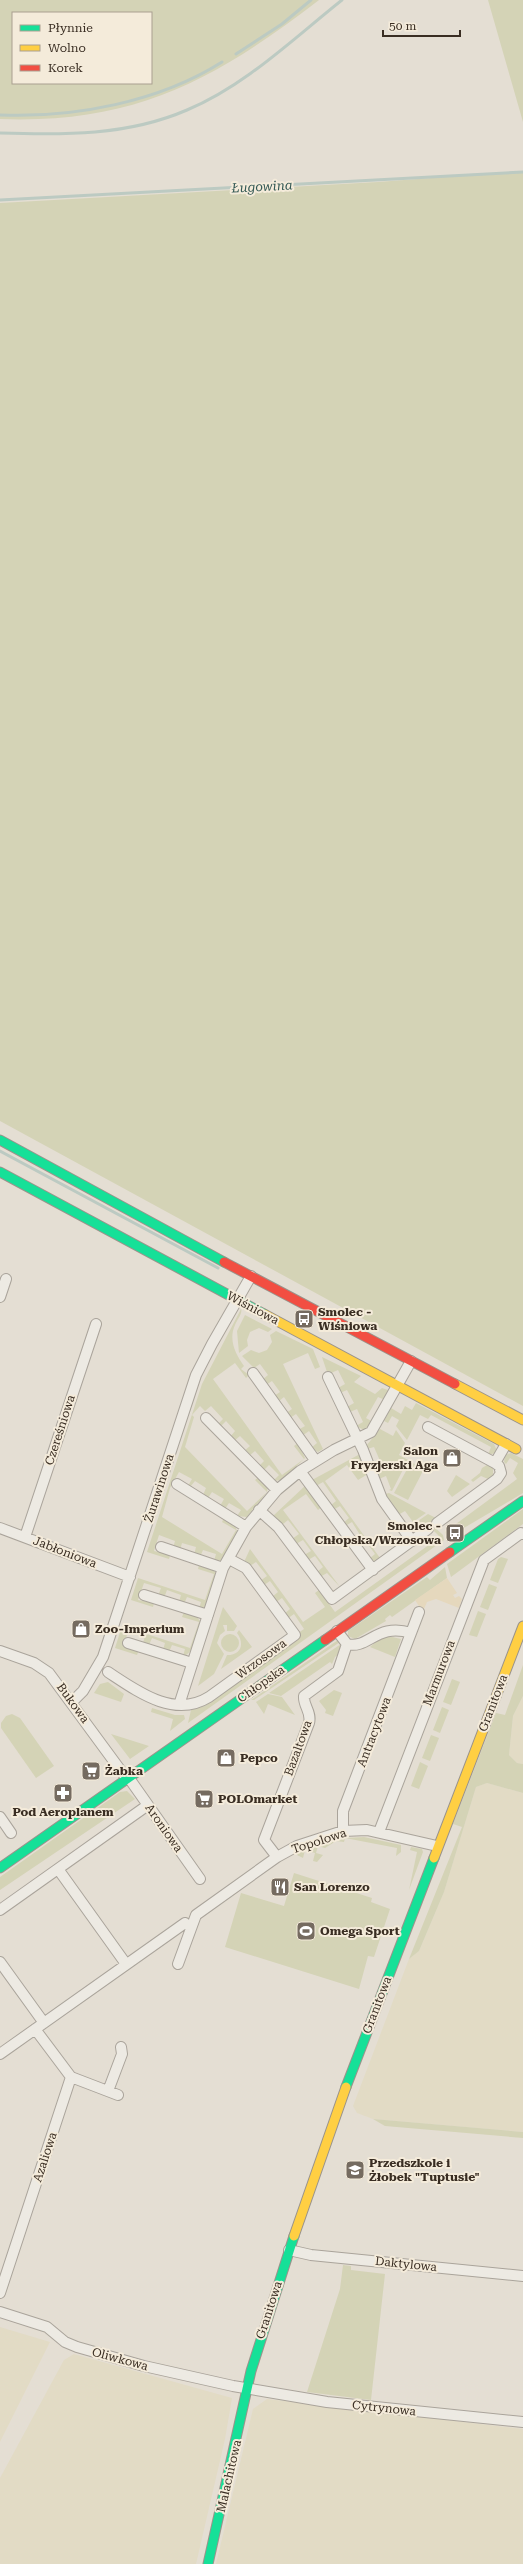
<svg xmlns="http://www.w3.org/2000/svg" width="523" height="2564" font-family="'Roboto Serif',serif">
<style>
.farmland{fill:#e2dbc5}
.green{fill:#d4d3b6;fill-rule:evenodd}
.sand{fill:#e5d8bd}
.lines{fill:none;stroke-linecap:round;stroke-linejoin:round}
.stream{stroke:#bccac2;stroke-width:3}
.street-casing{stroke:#aaa49b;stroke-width:12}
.fast-casing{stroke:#9a938b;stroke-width:11}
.slow-casing{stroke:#9a938b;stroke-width:11}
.jam-casing{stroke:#9a938b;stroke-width:11}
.street{stroke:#edeae3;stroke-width:10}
.fast{stroke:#16e098;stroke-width:9}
.slow{stroke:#ffcf43;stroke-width:9}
.jam{stroke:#f24e42;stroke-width:9}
.labels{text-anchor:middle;stroke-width:4;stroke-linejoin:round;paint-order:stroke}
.street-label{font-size:12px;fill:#392d22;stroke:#f4ebda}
.poi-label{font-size:12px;font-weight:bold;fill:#392d22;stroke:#f4ebda;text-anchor:start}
.water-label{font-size:13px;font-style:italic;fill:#335854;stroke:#f4ebda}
</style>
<rect width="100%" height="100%" fill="#e4ded3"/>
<path class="farmland" d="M523,1696v68l-6,-1 -8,-8 4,-39z
M487,1783l36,10v339l-150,-13 -16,-6 -4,-7 56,-147 10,-8 25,-59 32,-105z
M0,2327l50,15 -50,100z
M74,2354l158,44 -7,41 -29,125h-196v-86l64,-118z
M267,2399l256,30v135h-307l37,-155z"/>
<path class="green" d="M0,0h319c-104,80 -184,124 -319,119zM13,13h138v70h-138z
M488,0h35v122z
M523,171v1235l-523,-285v-918l378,-21z
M241,1309c2,4 -4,11 -6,16 -7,15 1,30 9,41l-3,3 8,6 -3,3 -11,-15 -22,16 69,96 22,-16 -10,-13 4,-3 7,15 -1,1 -22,21 -9,1 6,-6 -10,-10 -6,6 -4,-5 5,-5 -9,-10 -6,5 -5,-5 6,-5 -10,-10 -6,5 -4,-4 5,-6 -9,-10 -6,6 -2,-3 5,-5 -12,-13 -6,5 -5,-5 -8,9 2,2 -9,30 62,64 20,-19 -12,-12 4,-3c3,4 10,9 8,15l-20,25 -10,-1 4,-6 -12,-7 -4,6 -5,-3 4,-7 -12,-7 -4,6 -5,-3 3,-7 -11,-7 -5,6 -2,-1 4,-7 -13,-7 -9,16 -8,29 60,37 14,-24 -14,-8 2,-4 11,7 2,6 -15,29 -8,1 2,-7 -13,-4 -3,7 -6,-2 2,-8 -14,-4 -2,7 -7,-2 2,-7 -16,-6 -5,16 16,4 -1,4 -22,-7 55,-168z
M245,1315l27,14 -4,3 -9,-4 -9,4 -3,8 1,6 -9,7 -2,-22z
M276,1331l37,18 7,18 -5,2 -7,-16 -25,11 40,85 -5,3 -7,-4 6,-5 -8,-12 -7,5 -4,-6 7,-4 -9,-12 -6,4 -4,-5 6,-4 -8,-12 -6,5 -4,-6 6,-4 -8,-11 -6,4 -4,-5 6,-5 -8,-11 -6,4 -12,-12 9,-6 8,3 8,-3 5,-8 -2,-7z
M322,1357l39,19 -7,6 21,12 7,-6 6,2 -3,10 -7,-3 -12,21 7,4 -9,8 -8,-4 7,-4 -6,-13 -7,3 -3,-5 7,-4 -7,-13 -7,3 -2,-5 7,-4 -7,-14 -7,3 -1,-2 -3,1z
M416,1403l78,41 3,7 -2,2 -7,2 3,-8 -60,-32 -3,4 -8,-4 -13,25 -11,-14 3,-6 -7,-4 -4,7 -4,-2 7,-13 10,6 4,-8 7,4z
M380,1429l13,7 3,-6 9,13 -6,12 9,5 -16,31 -3,-1 2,-1 -5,-13 -7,3 -2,-6 7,-3 -10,-23 -7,2 -1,-3z
M511,1453l12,6v34l-76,45 -2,-6 72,-53 -4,-6 5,-10 -8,-5 -4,6 -2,-2 1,-7z
M360,1454l8,20 -10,6 -11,-15 -22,16 55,77 -5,3 -6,-2 6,-5 -11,-15 -7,5 -3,-5 6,-4 -8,-13 -7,4 -2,-3 6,-5 -9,-12 -7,4 -3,-4 6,-5 -13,-19 -7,4 -4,-6z
M411,1462l13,7 -16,31 -14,-7z
M487,1465l6,3v8l-5,3 -7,-3 -8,6 -2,-2 9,-7 2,-5z
M456,1475l14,9 -18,13 -5,-6z
M306,1485l16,22 -4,3 -12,-16 -23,16 57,77 -13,-14 -7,4 -3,-5 6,-5 -8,-11 -7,4 -4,-5 7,-4 -8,-11 -7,4 -4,-5 7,-5 -11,-14 -6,5 -9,-9z
M389,1493l37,20 -13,9 -8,-11 -7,4 -13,-21z
M523,1509v15l-72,53 -4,-13z
M428,1514l8,4 -6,5 13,12 1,5 -256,183 3,-13 14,-4 95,-69 -2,-4 6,-4 -10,-15 -7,5 -3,-5 6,-5 -8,-11 -6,4 -4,-5 6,-5 -8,-11 -6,4 -4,-4 7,-5 -11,-14 -6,4 -6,-4 6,-13 53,73 22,-15 -10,-14 4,-3 16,22 105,-75 -13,-13 -11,8 -8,-4z
M501,1557l7,2 -10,24 -8,-3 8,-21z
M199,1565l13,4 4,4 -10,32 -3,4h-4l2,-7 -14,-5 -3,7 -5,-2 2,-7 -14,-5 -3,8 -6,-2 3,-8 -17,-5 -6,17 16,3 -1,4 -22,-7 7,-22 67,22 9,-26 -16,-5z
M445,1567l2,11 -55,39 -2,-2 -5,4 1,2 -31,18 -7,-3v-5l79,-54 3,3z
M489,1584l8,3 -9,23 -8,-3z
M223,1607l14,19 -3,5h-7v-6h-4l2,6 -5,4 -3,8 7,11 -10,20 -16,12z
M478,1611l8,3 -9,23 -8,-2z
M184,1612l13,5 3,4c-3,10 -6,34 -17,35l2,-7 -13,-4 -3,7 -6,-2 2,-7 -13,-5 -3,7 -6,-2 2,-7 -17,-6 -4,17 15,3 -2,5 -22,-7 7,-22 68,22 9,-26 -17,-5z
M239,1630l13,17 -31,22 6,-14c14,0 18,-11 10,-22z
M221 1643a9 9 0 1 1 18 0a9 9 0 1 1-18 0Z
M388,1636l13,3 -6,18 -25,-10 10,-9z
M338,1640l2,2 -86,58h-3z
M341,1644l-1,9 -5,4 -3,7 -2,-2 -49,34 -12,-3z
M523,1665v31l-10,20 -4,39 8,8 6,1v29l-36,-10 -11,4 -32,105 -25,59 -10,8 53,-132 -9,-3 43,-111 9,2z
M452,1679l8,3 -9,23 -8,-3z
M108,1682l16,12 -3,8 -27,-9 6,-9z
M334,1690l8,3 -9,23 -8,-3 1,-3 -7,-9z
M268,1694l14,3 13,18 -27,-11 -4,10 -8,-12z
M442,1707l7,3 -9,23 -7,-3z
M152,1708l23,7h9l1,4 -15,12 3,-12 -22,-7z
M12,1714l8,4 34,48 -18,12 -35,-50v-5l5,-7z
M111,1734l38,12 -19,13z
M431,1735l8,3 -9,23 -8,-3z
M420,1762l8,4 -9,23 -8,-3z
M127,1791l8,8 -135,91v-13l120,-85z
M364,1837l37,8v7l-5,4 1,-8 -52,-10 -1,4 -8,-1 -11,7 -7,-2 -2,7 7,2 -6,7 -4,-1 2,-8 -10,-3 -2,8 -6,-3 2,-3 47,-14z
M411,1847l11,2 1,3 -14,38 8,-38 -7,-2z
M294,1873l78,25 -1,4 19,7 -16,48 -6,-1 -9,33 -134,-42 16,-54 43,13z
M373,2119l150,13v6l-138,-12z
M343,2265l8,1v4l34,4 -14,126 -64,-8 33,-103z"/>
<path class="sand" d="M447,1578l10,15 -4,2 2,3 4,-2 3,3 -3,9 -23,-9 -9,3 -3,7 -5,-3 -4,-6z"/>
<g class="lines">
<path class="stream" d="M236,54l46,-30 29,-24
M0,115c74,3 159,-13 222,-53
M0,133c64,2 127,3 187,-23 58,-24 107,-72 155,-110
M0,200l523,-28
M0,1151l218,117"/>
<g class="street-casing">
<path id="street" d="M0,1297l6,-18
M253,1373l62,87
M328,1377l35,73 19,49 30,42
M206,1418l71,72
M428,1427l67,36 4,3 2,7 -4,6 -60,44
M495,1463l11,-19
M300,1471l73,99
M177,1484l69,43
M259,1510l19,17 54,72 96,-70
M0,1528l130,49
M25,1537l71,-213
M161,1547l62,21
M144,1595l64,20
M128,1643l64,20
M347,1644c21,6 30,-22 64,-11
M0,1651l34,12 15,10 75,102 7,6 69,98
M108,1672c29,19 66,47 101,25l86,-62 -49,-67 -17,-9
M72,1702l11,-11 20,-34 93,-282 16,-31 39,-68
M179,1705l44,-137 23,-41 31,-37 23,-19 34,-21 37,-18 40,-71
M0,1817l11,16
M343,1831v-20l76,-199
M379,1832l105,-272 37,-27 2,1
M277,1857l-13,-17 45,-117c3,-11 -6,-17 -5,-27l34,-25 9,-27 -10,-13
M58,1869l68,95
M0,1910l148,-105
M0,1962l44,61
M178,1964l18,-49 81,-58 20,-11 46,-15 24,-1 70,16
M0,2054l185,-131
M71,2077l47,18
M108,2091l14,-37 -1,-7
M289,2250l22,5 212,21
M0,2293l71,-216 -36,-48
M0,2312l47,15 18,15 12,5 67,19 89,20 94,16 196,20"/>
</g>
<g class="fast-casing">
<path id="fast" d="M0,1140l224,122
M0,1172l264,142
M450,1552l73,-51
M0,1868l325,-228
M346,2087l88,-229
M208,2564l43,-193 43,-135"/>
</g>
<g class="slow-casing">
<path id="slow" d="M264,1314l252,135
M455,1384l68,36
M434,1858l89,-232
M294,2236l52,-149"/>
</g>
<g class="jam-casing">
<path id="jam" d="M224,1262l231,122
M325,1640l125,-88"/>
</g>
<use href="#street" class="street"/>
<use href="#fast" class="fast"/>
<use href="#slow" class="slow"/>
<use href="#jam" class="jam"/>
</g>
<defs>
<g id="bus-square" transform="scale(1)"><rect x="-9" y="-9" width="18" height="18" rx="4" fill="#756b60" stroke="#f4ebda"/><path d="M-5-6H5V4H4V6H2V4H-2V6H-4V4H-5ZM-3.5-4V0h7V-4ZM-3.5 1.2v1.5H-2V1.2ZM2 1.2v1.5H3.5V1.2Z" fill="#fff"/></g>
<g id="shop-square" transform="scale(1)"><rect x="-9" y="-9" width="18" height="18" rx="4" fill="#756b60" stroke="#f4ebda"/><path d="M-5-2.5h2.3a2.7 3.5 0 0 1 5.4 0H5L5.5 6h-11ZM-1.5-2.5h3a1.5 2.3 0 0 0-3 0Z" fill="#fff"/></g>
<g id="supermarket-square" transform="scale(1)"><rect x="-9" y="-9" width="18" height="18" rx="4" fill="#756b60" stroke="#f4ebda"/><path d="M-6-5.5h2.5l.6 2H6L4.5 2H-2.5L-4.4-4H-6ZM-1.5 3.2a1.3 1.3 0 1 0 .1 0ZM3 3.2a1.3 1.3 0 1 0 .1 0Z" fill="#fff"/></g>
<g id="pharmacy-square" transform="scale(1)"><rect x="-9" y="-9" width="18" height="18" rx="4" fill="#756b60" stroke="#f4ebda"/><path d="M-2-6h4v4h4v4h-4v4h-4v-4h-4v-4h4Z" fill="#fff"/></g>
<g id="restaurant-square" transform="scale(1)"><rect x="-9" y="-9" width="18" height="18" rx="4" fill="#756b60" stroke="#f4ebda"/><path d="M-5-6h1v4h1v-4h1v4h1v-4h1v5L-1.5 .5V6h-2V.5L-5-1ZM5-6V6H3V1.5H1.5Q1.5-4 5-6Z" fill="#fff"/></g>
<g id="stadium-square" transform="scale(1)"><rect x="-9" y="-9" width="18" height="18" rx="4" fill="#756b60" stroke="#f4ebda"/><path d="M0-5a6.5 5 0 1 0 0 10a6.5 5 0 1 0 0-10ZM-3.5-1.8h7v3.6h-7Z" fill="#fff"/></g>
<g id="school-square" transform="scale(1)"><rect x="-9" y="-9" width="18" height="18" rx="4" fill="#756b60" stroke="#f4ebda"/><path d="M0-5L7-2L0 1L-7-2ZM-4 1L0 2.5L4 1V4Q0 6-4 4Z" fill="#fff"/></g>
</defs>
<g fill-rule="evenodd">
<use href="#bus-square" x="304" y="1319"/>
<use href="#shop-square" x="452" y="1458"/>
<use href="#bus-square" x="455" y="1533"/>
<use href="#shop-square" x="81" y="1629"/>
<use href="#shop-square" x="226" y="1758"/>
<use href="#supermarket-square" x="91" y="1771"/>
<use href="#pharmacy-square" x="63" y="1793"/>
<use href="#supermarket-square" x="204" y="1799"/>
<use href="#restaurant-square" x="280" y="1887"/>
<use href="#stadium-square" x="306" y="1931"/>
<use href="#school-square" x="355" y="2170"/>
</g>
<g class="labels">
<g class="street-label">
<text transform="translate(253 1308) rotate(28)" y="4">Wiśniowa</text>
<text transform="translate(60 1430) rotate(-72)" y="4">Czereśniowa</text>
<text transform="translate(159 1488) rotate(-72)" y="4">Żurawinowa</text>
<text transform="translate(65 1552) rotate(21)" y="4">Jabłoniowa</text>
<text transform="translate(261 1659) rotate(-36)" y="4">Wrzosowa</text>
<text transform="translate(439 1673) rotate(-69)" y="4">Marmurowa</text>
<text transform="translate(261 1684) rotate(-35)" y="4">Chłopska</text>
<text transform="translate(73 1703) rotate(54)" y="4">Bukowa</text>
<text transform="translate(493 1703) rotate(-69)" y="4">Granitowa</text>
<text transform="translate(374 1732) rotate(-69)" y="4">Antracytowa</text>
<text transform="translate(298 1748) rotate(-70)" y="4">Bazaltowa</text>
<text transform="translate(164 1828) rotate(55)" y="4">Aroniowa</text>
<text transform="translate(319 1841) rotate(-18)" y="4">Topolowa</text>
<text transform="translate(377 2005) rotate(-69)" y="4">Granitowa</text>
<text transform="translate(45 2157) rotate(-72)" y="4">Azaliowa</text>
<text transform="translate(406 2264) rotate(6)" y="4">Daktylowa</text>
<text transform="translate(269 2310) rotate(-72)" y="4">Granitowa</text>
<text transform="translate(120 2359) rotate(15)" y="4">Oliwkowa</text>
<text transform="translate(384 2408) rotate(6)" y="4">Cytrynowa</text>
<text transform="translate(229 2476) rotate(-77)" y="4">Malachitowa</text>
</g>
<g class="poi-label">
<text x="318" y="1316">Smolec -<tspan x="318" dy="14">Wiśniowa</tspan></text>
<text x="438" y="1455" text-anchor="end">Salon<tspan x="438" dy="14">Fryzjerski Aga</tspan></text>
<text x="441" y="1530" text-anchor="end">Smolec -<tspan x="441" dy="14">Chłopska/Wrzosowa</tspan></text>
<text x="95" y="1633">Zoo-Imperium</text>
<text x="240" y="1762">Pepco</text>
<text x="105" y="1775">Żabka</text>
<text x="218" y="1803">POLOmarket</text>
<text x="63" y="1816" text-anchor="middle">Pod Aeroplanem</text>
<text x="294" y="1891">San Lorenzo</text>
<text x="320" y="1935">Omega Sport</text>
<text x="369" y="2167">Przedszkole i<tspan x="369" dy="14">Żłobek "Tuptusie"</tspan></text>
</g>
<g class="water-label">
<text transform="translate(262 186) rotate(-3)" y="5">Ługowina</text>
</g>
</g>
<rect x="12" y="12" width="140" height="72" fill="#f4ebda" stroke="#a99f90"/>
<rect x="20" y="25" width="20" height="6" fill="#16e098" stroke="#a99f90"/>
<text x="48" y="32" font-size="12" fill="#392d22">Płynnie</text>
<rect x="20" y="45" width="20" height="6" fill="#ffcf43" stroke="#a99f90"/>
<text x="48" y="52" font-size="12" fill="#392d22">Wolno</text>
<rect x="20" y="65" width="20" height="6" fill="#f24e42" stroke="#a99f90"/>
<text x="48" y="72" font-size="12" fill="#392d22">Korek</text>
<path d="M383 30v6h77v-6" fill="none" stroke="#392d22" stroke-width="2"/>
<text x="389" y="30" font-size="12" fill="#392d22" stroke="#f4ebda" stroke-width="3" paint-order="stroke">50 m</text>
</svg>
